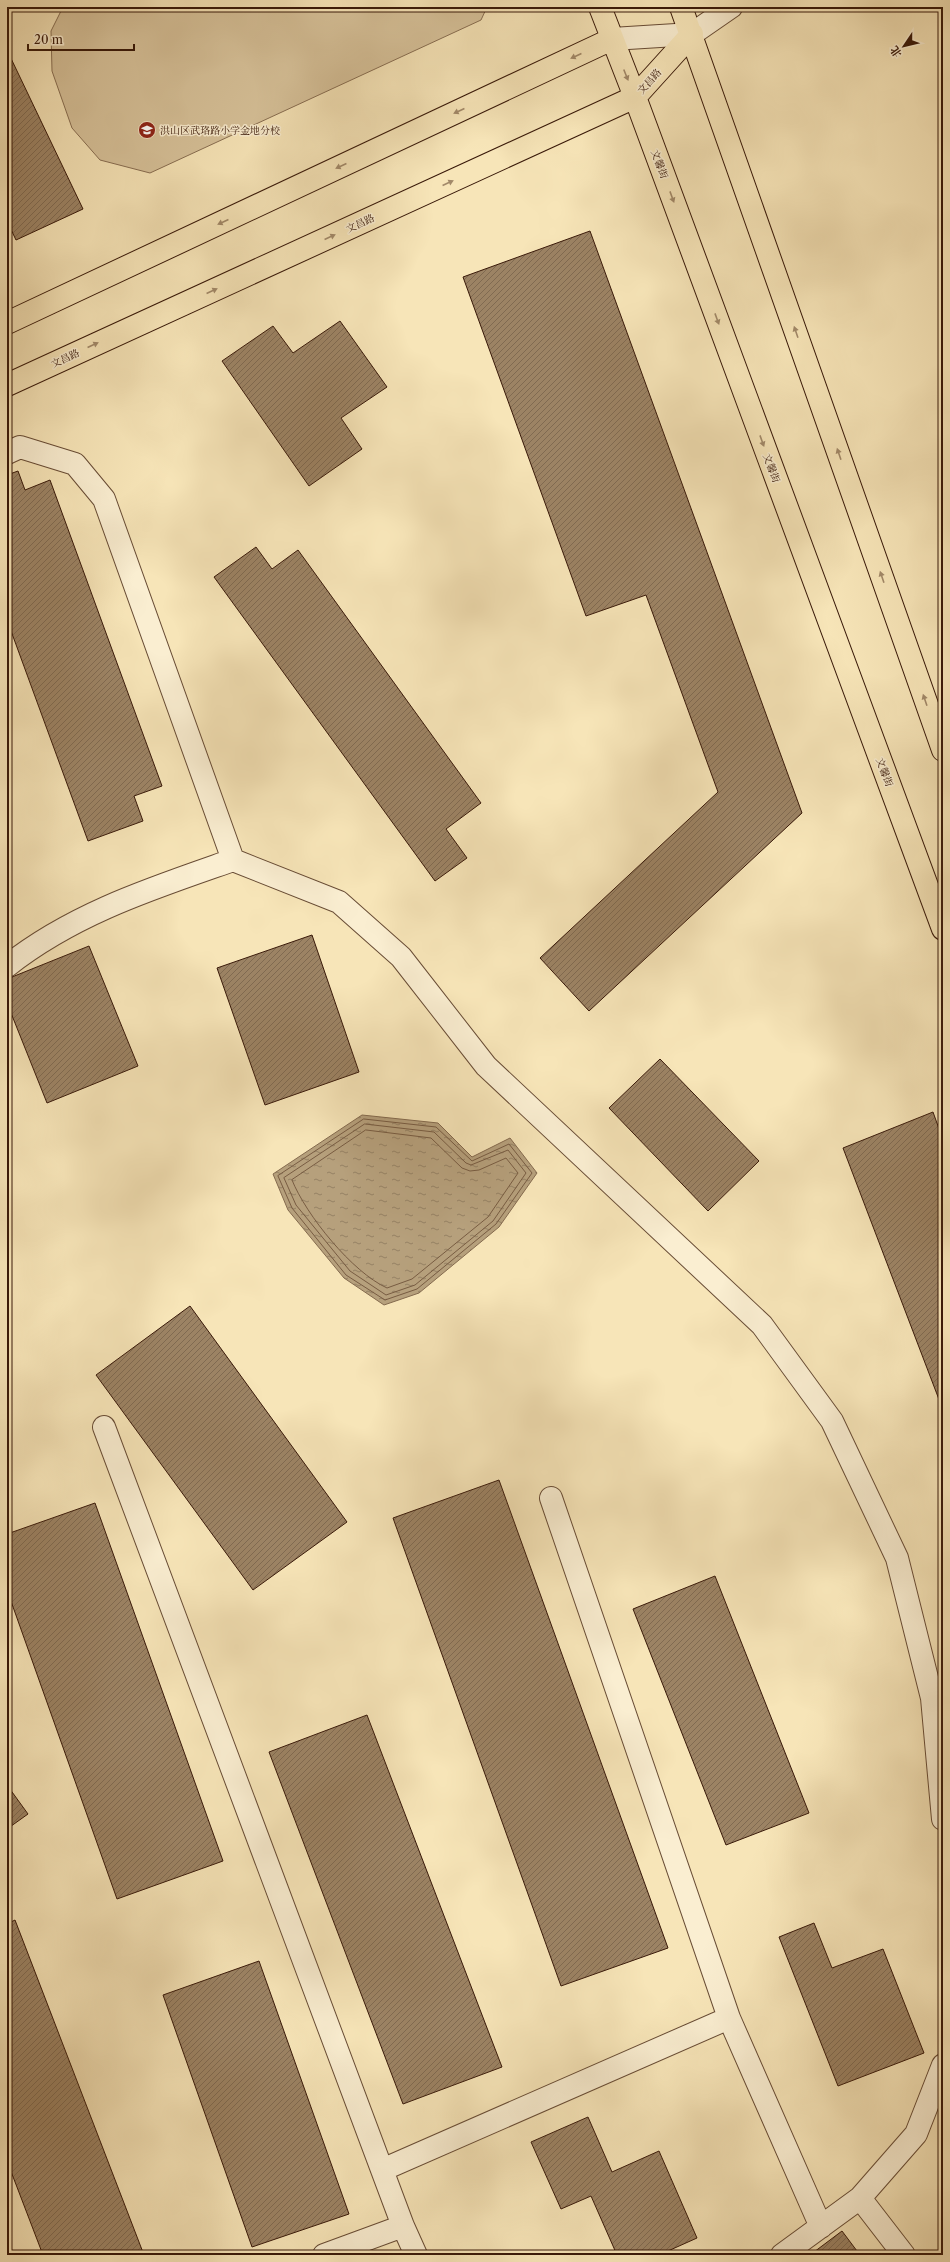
<svg xmlns="http://www.w3.org/2000/svg" width="950" height="2262" font-family="'Libre Caslon Text','Noto Serif SC',serif">
<style>
.park{fill:#d7c29a;stroke:#886e52}
.water{fill:url(#water-ripples);stroke:#846a4e}
.lines{fill:none;stroke-linecap:round;stroke-linejoin:round}
.shore{stroke:#785c42;stroke-width:1}
.building{fill:url(#building-hatch);stroke:#391909}
.minor-casing{stroke:#684c35;stroke-width:24}
.major-casing{stroke:#391909;stroke-width:24}
.minor{stroke:#faeed1;stroke-width:22}
.major{stroke:#f7e5b8;stroke-width:22}
.oneway{fill:#a28969}
.labels{text-anchor:middle;stroke-width:3;stroke-linejoin:round;paint-order:stroke}
.street-label{font-size:10px;fill:#391909;stroke:#faeed1}
.poi-label{font-size:10px;fill:#391909;stroke:#faeed1;text-anchor:start}
</style>
<defs>
<pattern id="water-ripples" width="26" height="14" patternUnits="userSpaceOnUse"><rect width="26" height="14" fill="#b6a07c"/><path d="M2 4q2-2 4 0t4 0M15 11q2-2 4 0t4 0" fill="none" stroke="#958264"/></pattern>
<pattern id="building-hatch" width="6" height="6" patternUnits="userSpaceOnUse"><rect width="6" height="6" fill="#9c8364"/><path d="M-1 1l2-2M0 6l6-6M5 7l2-2" fill="none" stroke="#806a51"/></pattern>
</defs>
<rect width="100%" height="100%" fill="#f7e5b8"/>
<filter id="stains"><feTurbulence type="fractalNoise" baseFrequency=".005" numOctaves="4"/><feColorMatrix values="0 0 0 0 .2 0 0 0 0 .09 0 0 0 0 .02 0 0 0 .5 -.17"/></filter>
<radialGradient id="worn" r=".72"><stop offset=".6" stop-color="#630" stop-opacity="0"/><stop offset="1" stop-color="#630" stop-opacity=".3"/></radialGradient>
<path class="park" d="M63,7h424l-6,13 -331,153 -50,-13 -28,-32 -20,-57 -1,-40z"/>
<path class="water" d="M362,1115l76,8 34,34 38,-19 27,35 -38,54 -80,66 -35,12 -40,-27 -56,-68 -15,-36z"/>
<g class="lines">
<path class="shore" d="M364,1119l72,8 36,34 37,-17 23,29 -36,51 -79,65 -32,11 -39,-25 -54,-67 -14,-32z
M365,1124l69,8 32,31 5,2 37,-15 18,23 -33,48 -78,64 -29,10 -36,-24 -54,-66 -12,-27z
M366,1130l65,8 31,30 8,3 9,-1 27,-12 12,15 -30,44 -76,62 -25,9c-35,-16 -81,-73 -95,-108z"/>
</g>
<path class="building" d="M7,50l76,159 -67,31 -9,-19z
M590,231l212,582 -213,198 -49,-53 178,-166 -72,-197 -60,21 -123,-339z
M340,321l47,66 -46,31 21,31 -53,37 -87,-125 51,-35 20,27z
M18,471l7,19 25,-10 112,306 -28,10 9,25 -55,20 -81,-221v-145z
M256,547l16,22 26,-19 183,253 -35,26 21,29 -32,23 -221,-304z
M312,935l47,137 -94,33 -48,-137z
M89,946l49,120 -91,37 -40,-100v-24z
M660,1059l99,102 -51,50 -99,-103z
M933,1112l10,28v270l-100,-262z
M190,1306l157,216 -94,68 -157,-215z
M499,1480l169,468 -107,38 -168,-468z
M95,1503l128,358 -106,38 -110,-309v-56z
M715,1576l94,237 -83,32 -93,-236z
M367,1715l135,352 -99,37 -134,-352z
M7,1785l21,29 -21,15z
M15,1920l129,335h-101l-36,-94v-237z
M814,1923l18,45 51,-19 41,104 -86,33 -59,-149z
M259,1961l90,253 -97,33 -89,-252z
M588,2117l24,55 47,-21 38,87 -38,17h-42l-26,-59 -30,13 -30,-67z
M842,2231l18,24h-50z"/>
<g class="lines">
<g class="minor-casing">
<path id="minor" d="M612,39l80,-5 39,-27
M7,453l13,-6 55,17 29,35 129,361 106,42 62,55 85,109 276,259 70,96 65,137 35,140 11,121
M7,966c67,-53 146,-78 226,-106
M104,1427l299,799 13,29
M551,1498l178,520
M382,2170l347,-152 92,209
M860,2198l56,-64 27,-69
M324,2255l79,-29
M782,2255l78,-57 44,57"/>
</g>
<g class="major-casing">
<path id="major" d="M600,7l35,90 308,832
M681,7l262,743
M7,323l605,-284
M7,385l628,-288 57,-63"/>
</g>
<use href="#minor" class="minor"/>
<use href="#major" class="major"/>
</g>
<defs><path id="oneway-solid" d="M-6-.8H1V-3.2L6.5 0L1 3.2V.8H-6Z"/></defs>
<g class="oneway">
<use href="#oneway-solid" transform="translate(576 56) rotate(155)"/>
<use href="#oneway-solid" transform="translate(626 75) rotate(68)"/>
<use href="#oneway-solid" transform="translate(459 111) rotate(155)"/>
<use href="#oneway-solid" transform="translate(341 166) rotate(155)"/>
<use href="#oneway-solid" transform="translate(448 183) rotate(-25)"/>
<use href="#oneway-solid" transform="translate(672 197) rotate(70)"/>
<use href="#oneway-solid" transform="translate(223 222) rotate(155)"/>
<use href="#oneway-solid" transform="translate(330 237) rotate(-25)"/>
<use href="#oneway-solid" transform="translate(212 291) rotate(-25)"/>
<use href="#oneway-solid" transform="translate(717 319) rotate(70)"/>
<use href="#oneway-solid" transform="translate(796 332) rotate(-109)"/>
<use href="#oneway-solid" transform="translate(93 345) rotate(-25)"/>
<use href="#oneway-solid" transform="translate(762 441) rotate(70)"/>
<use href="#oneway-solid" transform="translate(839 454) rotate(-109)"/>
<use href="#oneway-solid" transform="translate(882 577) rotate(-109)"/>
<use href="#oneway-solid" transform="translate(925 700) rotate(-109)"/>
</g>
<defs>
<g id="school-disc" transform="scale(0.9)"><circle r="9.5" fill="#8f2418" stroke="#faeed1"/><path d="M0-5L7-2L0 1L-7-2ZM-4 1L0 2.5L4 1V4Q0 6-4 4Z" fill="#fff"/></g>
</defs>
<g fill-rule="evenodd">
<use href="#school-disc" x="147" y="130"/>
</g>
<g class="labels">
<g class="street-label">
<text transform="translate(649 81) rotate(-48)" y="4">文昌路</text>
<text transform="translate(660 164) rotate(70)" y="4">文馨街</text>
<text transform="translate(360 223) rotate(-25)" y="4">文昌路</text>
<text transform="translate(65 358) rotate(-25)" y="4">文昌路</text>
<text transform="translate(772 468) rotate(70)" y="4">文馨街</text>
<text transform="translate(885 772) rotate(70)" y="4">文馨街</text>
</g>
<g class="poi-label">
<text x="160" y="134">洪山区武珞路小学金地分校</text>
</g>
</g>
<rect width="950" height="2262" fill="none" stroke="#f7e5b8" stroke-width="24"/>
<rect x="8" y="8" width="934" height="2246" fill="none" stroke="#391909" stroke-width="2"/>
<rect x="12" y="12" width="926" height="2238" fill="none" stroke="#391909"/>
<g transform="translate(904 46) rotate(235)" stroke="#faeed1" stroke-width="3" paint-order="stroke">
<path d="M0-3L7 15L0 10L-7 15Z" fill="#391909"/>
<text y="-6" font-size="11" font-weight="bold" text-anchor="middle" fill="#391909">北</text>
</g>
<path d="M28 44v6h106v-6" fill="none" stroke="#391909" stroke-width="2"/>
<text x="34" y="44" font-size="12" fill="#391909" stroke="#faeed1" stroke-width="3" paint-order="stroke">20 m</text>
<rect width="100%" height="100%" filter="url(#stains)"/>
<rect width="100%" height="100%" fill="url(#worn)"/>
</svg>
